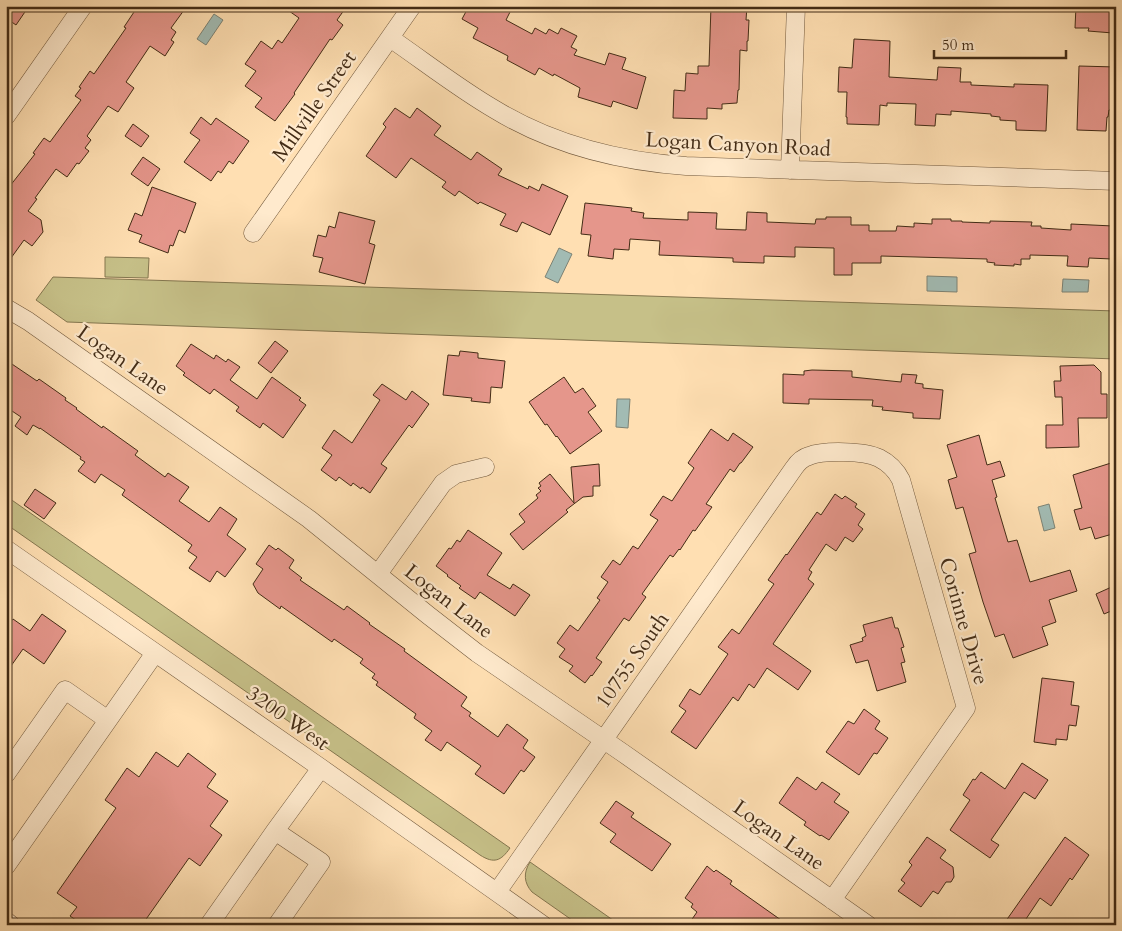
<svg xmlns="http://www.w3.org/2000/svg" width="1122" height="931" font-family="Cardo,serif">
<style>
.green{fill:#c6c088;stroke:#84764f}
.water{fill:#a2bbb3;stroke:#7c8274}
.building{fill:#e5968b;stroke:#432c16}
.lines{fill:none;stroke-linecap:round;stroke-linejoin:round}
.minor-casing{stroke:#72593d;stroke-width:19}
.minor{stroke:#ffeacd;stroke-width:18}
.labels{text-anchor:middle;stroke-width:4.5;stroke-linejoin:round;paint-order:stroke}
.street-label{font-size:21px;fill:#432c16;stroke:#ffeacd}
</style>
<rect width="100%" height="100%" fill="#ffdfb2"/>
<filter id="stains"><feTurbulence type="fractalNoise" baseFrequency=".004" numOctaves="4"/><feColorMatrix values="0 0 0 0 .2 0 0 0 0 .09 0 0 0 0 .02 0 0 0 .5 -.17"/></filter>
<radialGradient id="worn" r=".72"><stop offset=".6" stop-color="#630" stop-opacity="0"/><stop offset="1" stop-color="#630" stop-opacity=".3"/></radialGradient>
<path class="green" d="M105,257l44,1 -1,20 -43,-1z
M53,277l1063,34v48l-1049,-37 -31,-22z
M6,496l504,352c-9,13 -16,16 -30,7l-474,-331z
M530,862l90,63h-41l-47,-33c-8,-9 -9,-19 -2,-30z"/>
<path class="water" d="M214,14l9,6 -17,25 -9,-6z
M559,248l13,6 -14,29 -13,-6z
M927,276l30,1v15l-30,-1z
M1063,279l26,1 -1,12h-26z
M617,399h13l-2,29 -12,-1z
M1049,504l6,24 -11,3 -6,-24z"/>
<path class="building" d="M6,6h23l-13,19 -10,-7z
M138,6h49l-16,22 5,4 -5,8 3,2 -9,14 -15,-10 -24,36 8,6 -16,24 -10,-6 -21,30 4,4 -6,8 4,3 -10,13 -2,-1 -10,14 -11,-8 -21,29 2,1 -9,12 13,9 2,12 -11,14 -8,-6 -18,25v-74l29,-37 -2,-1 11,-15 6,4 31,-42 -6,-4 6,-8 -2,-1 11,-16 4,3 32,-46 -2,-1z
M282,6h65l-10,14 6,5 -11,15 -2,-1 -36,54 1,1 -20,27 -20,-14 7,-9 -17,-12 11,-15 -11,-7 16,-23 11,8 6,-9 4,3 17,-25z
M469,6h44l-7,14 26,14 3,-6 11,6 3,-5 9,5 3,-6 16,8 -6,11 6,3 -3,5 31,10 4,-12 17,5 -4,11 24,8 -9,32 -24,-8 -2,6 -33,-10 2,-9 -26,-14 -1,2 -14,-8 -4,7 -28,-15 1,-4 -35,-18 5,-10 -16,-9z
M711,6h36l-1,14h3l-1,21h-1v10l-7,-1 -1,40h-1l-1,13 -15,1v5l-15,-1v11l-34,-1 1,-28 11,1 1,-18 12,1v-8h11z
M1076,6h38l-1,27 -25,-2 1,-3h-14z
M854,39l36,2 -1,36 48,3 1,-13 23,1 -1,14h11v3l43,2v-3l34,1 -2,46 -30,-1v-9l-16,-1v-3l-9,-1v-2l-40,-3v4l-15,-1 -1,12 -20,-1 1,-21 -29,-1v3l-7,-1 -1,20 -32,-1v-7h-1l1,-25h-9l1,-25 13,1z
M1079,66l37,1 -1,29h-3l-1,14h-2l-1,7h-1l-1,14 -29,-1z
M395,108l15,10 7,-10 24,18 -7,9 37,25 6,-8 25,17 -4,6 30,14 1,-3 10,5 3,-7 26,12 -18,39 -28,-13 -5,10 -17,-7 6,-11 -26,-12 -2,2 -19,-13 -4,5 -13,-9 4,-5 -35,-24 -15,20 -30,-22 20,-29 -3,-3z
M201,117l10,8 5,-7 33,23 -16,23 -4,-3 -8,12 -3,-2 -7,10 -27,-19 16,-22 -10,-7z
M133,124l16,12 -8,11 -16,-11z
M143,157l17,12 -12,17 -17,-12z
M152,187l44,16 -11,30 -6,-3 -6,16 -3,-1 -2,8 -29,-11 3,-7 -14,-5 7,-17 7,3z
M585,203l47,5 -1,3 13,2 -1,5 45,2v-8l29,1 -1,16 30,1 1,-18 20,1v9l48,2 1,-5h10v-2h25v8h18v6h27l1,-5 17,1v-4l18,1v-5h19v2h11v1l28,1v-2l42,1 -1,4h10v2l30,2v-6l42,2 -1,33 -23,-1 -1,9 -21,-1 1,-10 -38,-1v4h-9v6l-7,-1v2l-20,-1 1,-2 -8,-1v-3l-106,-3v7h-29v12h-18v-27l-39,-1v10l-31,-1v7l-31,-1v-4l-74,-3 1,-14 -30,-2 -1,11 -15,-1 -1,10 -25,-3 3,-21 -10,-1z
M339,212l36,9 -6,22 6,2 -10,39 -46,-12 4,-14 -10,-2 5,-21 8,2 3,-11 6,2z
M275,341l13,10 -17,22 -13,-10z
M191,344l23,15 2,-4 10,7 2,-3 12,8 -10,13 27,19 15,-22 29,21 -2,2 7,5 -23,33 -20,-15 -3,5 -24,-17 3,-4 -25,-18 -4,5 -27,-19 2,-2 -9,-7z
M460,351l18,2v5l27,3 -3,27 -11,-1 -1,16 -19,-2 1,-3 -29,-3 5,-40 11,1z
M6,360l31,21 2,-2 27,19 -1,2 12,8 -1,1 26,19 1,-2 35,25 -3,4 30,22 3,-4 21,14 -10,14 30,21 11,-15 17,12 -10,16 19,14 -21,28 -8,-6 -7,11 -21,-14 8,-11 -9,-6 4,-6 -70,-50 3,-5 -24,-16 -6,9 -17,-12 7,-9 -5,-3 1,-2 -24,-17 -17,-12v1l-7,-4 -6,10 -12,-9 6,-9 -15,-10z
M1094,365l7,7v22h6v24h-29l1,29 -33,1v-23h17l-1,-28h-7l-1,-16h7l-1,-15z
M812,370l40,1v6l49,5 1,-8 15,1 -2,8 8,1v4l20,2 -3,29 -27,-1v-5l-31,-3 1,-3 -11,-1 1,-6 -64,-1v5l-26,-1v-29l21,1v-4z
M564,377l11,16 8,-5 13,18 -8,6 14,19 -32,23 -13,-18 -1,1 -9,-13 -2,1 -16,-23z
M382,384l24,16 6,-9 17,13 -17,24 -3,-3 -28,39 6,4 -17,25 -8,-6 -1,2 -8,-6 -2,3 -12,-9 -3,4 -15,-11 11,-15 -10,-7 12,-18 18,13 28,-43 -7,-5z
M711,429l17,12 5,-8 20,14 -12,16h-1l-6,9 -4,-3 -24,35 6,3 -17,24 -2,-1 -13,20 -1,-1 -6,8 -3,-2 -28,39 4,3 -17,24 -5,-3 -28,40 6,4 -10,14 -1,-1 -6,8 -16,-12 4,-5 -14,-9 6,-8 -8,-6 13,-18 8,6 22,-31 -3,-2 11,-16 -7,-5 12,-17 7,5 13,-19 5,3 20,-29 -8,-5 13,-19 9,5 22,-33 -6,-5z
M979,435l8,30 13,-4 5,15 -13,4 5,17 -2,1 13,44 9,-2 13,42 40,-12 7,21 -28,9 7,22 -14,5 6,18 -35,13 -9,-24 -9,3 -12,-35 -14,-48 7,-2 -13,-45 -7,2 -8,-29 9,-3 -10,-32z
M1111,463l5,19v51l-21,6 -4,-12 -11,3 -6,-20 8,-2 -9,-33z
M599,464l1,22h-7v10l-10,1 -17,13 2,2 -45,38 -13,-16 15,-12 -6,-8 19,-16 -2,-3 5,-4 -3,-3 3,-2 -2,-3 11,-9 24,29 -3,-36z
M35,489l21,14 -12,16 -20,-14z
M835,494l7,5 3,-3 12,8 -2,3 10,7 -7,11 5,4 -10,13 -8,-5 -9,14 -10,-7 -17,26 3,2 -4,7 6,5 -41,60 38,27 -13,19 -31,-22 -13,20 -5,-4 -11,17 -5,-4 -37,52 -25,-17 15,-21 -7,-5 11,-17 10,6 28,-41 -10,-7 14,-18 7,5 35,-50 -6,-4 18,-26 1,1 30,-43 4,3z
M468,530l34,23 -15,22 23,14 3,-5 17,11 -15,21 -35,-24 -5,7 -16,-11 2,-2 -14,-10 1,-1 -12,-9 13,-18 2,1 6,-9 3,2z
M269,545l7,5 2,-2 16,12 -5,8 13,10 -2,2 44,30 3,-4 23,17 -1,1 36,25 -1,2 63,46 -6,9 10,7 -2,3 29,21 9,-13 21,16 -5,8 12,9 -11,15 -3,-2 -17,24 -29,-20 6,-8 -34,-24 -6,9 -16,-11 7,-9 -18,-13 2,-4 -40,-29 2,-3 -6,-4 3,-4 -15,-11 3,-4 -29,-20 -2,3 -51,-36 -1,3 -22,-16 -5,-9 10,-15 -7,-5z
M1116,585v24l-12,5 -8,-20z
M42,614l24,17 -22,33 -21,-15 -17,24v-45l7,-9 17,12z
M892,617l3,11h3l6,19 -3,1 4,14 -4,1 5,19 -29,9 -9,-31 -12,3 -6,-18 13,-4 -1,-3 4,-2 -3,-11z
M1042,678l32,4 -3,23 8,1 -3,20 -7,-1 -2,15 -11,-1v6l-22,-3z
M864,709l16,12 -5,8 13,9 -11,16 -3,-1 -15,22 -33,-23 22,-31 6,3z
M156,752l22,15 10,-14 28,21 -9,13 21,14 -18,25 12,9 -22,31 -11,-8 -47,67h-59l-13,-9 7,-9 -20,-14 59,-85 -11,-8 22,-32 12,9z
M1022,763l26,17 -13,19 -11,-7 -33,48 8,5 -9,13 -40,-28 20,-30 -7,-5 10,-16 2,1 6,-8 24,17z
M797,777l19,13 6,-8 18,12 -6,8 15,10 -20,28 -8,-5 -1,1 -16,-11 2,-3 -27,-19z
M616,801l18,12 -3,4 40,27 -19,27 -42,-29 6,-8 -16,-11z
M927,837l19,13 -6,8 13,9 1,10 -3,5h-5l-8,12 -5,-3 -12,16 -23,-16 7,-8 -4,-3 11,-15 -3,-3z
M1065,837l24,18 -17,25 -2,-2 -19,28 -11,-8 -18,27h-19z
M707,866l7,6 2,-2 16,11 -2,3 58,41h-100l9,-13 -6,-5 2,-3 -8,-6z"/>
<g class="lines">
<g class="minor-casing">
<path id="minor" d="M390,38c35,24 68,50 104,71 59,36 123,52 192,57l430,15
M6,116l77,-110
M790,170l6,-164
M253,233l159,-227
M6,308l22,13 281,198 119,96 49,38 146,100 245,172
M6,549l315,219 222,157
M378,574l65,-91 13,-9 29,-7
M6,774l59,-84 43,30
M275,831l46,31 -44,63
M6,866l149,-213
M497,892l297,-424c4,-6 8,-10 15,-12 15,-6 56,-5 70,2 10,5 17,12 22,22l65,228 -134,192
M6,921l5,4
M209,925l66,-94 46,-63"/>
</g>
<use href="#minor" class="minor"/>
</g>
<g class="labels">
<g class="street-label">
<text transform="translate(314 106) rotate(-55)" y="7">Millville Street</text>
<text transform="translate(738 144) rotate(3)" y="7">Logan Canyon Road</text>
<text transform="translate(123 360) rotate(35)" y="7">Logan Lane</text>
<text transform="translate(449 601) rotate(38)" y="7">Logan Lane</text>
<text transform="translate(964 621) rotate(74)" y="7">Corinne Drive</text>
<text transform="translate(632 660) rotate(-55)" y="7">10755 South</text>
<text transform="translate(288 718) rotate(35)" y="7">3200 West</text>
<text transform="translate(779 835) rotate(35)" y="7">Logan Lane</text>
</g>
</g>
<rect width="1122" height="931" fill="none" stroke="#ffdfb2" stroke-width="25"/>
<rect x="8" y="8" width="1107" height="916" fill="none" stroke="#432c16" stroke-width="2.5"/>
<rect x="12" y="12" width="1097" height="906" fill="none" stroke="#432c16"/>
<path d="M934 50v8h132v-8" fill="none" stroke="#432c16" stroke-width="2.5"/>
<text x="942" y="50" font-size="15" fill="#432c16" stroke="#ffeacd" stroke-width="4" paint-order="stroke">50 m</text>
<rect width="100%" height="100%" filter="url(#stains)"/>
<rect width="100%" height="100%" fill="url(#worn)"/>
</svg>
